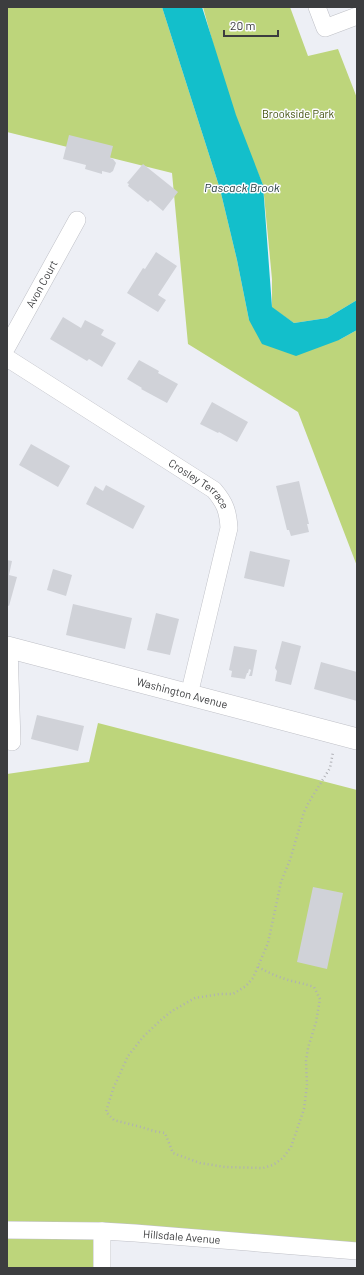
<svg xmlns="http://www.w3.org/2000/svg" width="364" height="1275" font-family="Barlow,sans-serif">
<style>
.green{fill:#bdd57b}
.water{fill:#13bfcb}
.building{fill:#d0d2d8}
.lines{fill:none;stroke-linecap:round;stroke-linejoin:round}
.minor-casing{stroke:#bfc0c7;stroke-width:18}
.tertiary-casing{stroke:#bfc0c7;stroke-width:22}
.path{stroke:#afb0b5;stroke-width:2.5;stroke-dasharray:1 3;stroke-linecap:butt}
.minor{stroke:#fff;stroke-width:17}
.tertiary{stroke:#fff;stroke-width:21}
.labels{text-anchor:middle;stroke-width:3;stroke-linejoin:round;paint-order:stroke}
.park-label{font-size:11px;fill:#43520d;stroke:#fcfcff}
.street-label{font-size:11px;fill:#3c3d3f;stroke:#fcfcff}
.water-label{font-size:12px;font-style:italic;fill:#1c3537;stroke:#fcfcff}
</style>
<rect width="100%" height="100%" fill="#edeff5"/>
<path class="green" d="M7,7h155l58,182 17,71 12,60 90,20 18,-10v236l-59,-154 -110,-68 -16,-171 -165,-41z
M203,7h87l18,49 30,-7 19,49v202l-30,18 -33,5 -22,-15v-29l-9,-94 -16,-38 -23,-63z
M98,723l259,67v462l-247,-18v34h-103v-494l82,-12z"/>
<path class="water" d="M162,7h40l34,108 27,70 9,122 22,16 33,-5 30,-18v30l-18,10 -43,16 -34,-12 -13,-24 -12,-60 -17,-71z"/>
<path class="building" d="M69,135l44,11 -3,12 3,1 3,4 -3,8 -3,2 -8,-2v3l-17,-5 1,-4 -23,-6z
M143,164l35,28 -15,19 -13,-11 -2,2 -20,-16 1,-2 -2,-1z
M156,252l21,14 -19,29 8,5 -8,12 -31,-19 16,-25 2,1z
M63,317l18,11 4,-8 19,10 -3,5 15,8 -14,24 -13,-8 -2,2 -37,-22z
M139,360l20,11 -1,2 20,11 -11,19 -26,-14 1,-1 -15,-9z
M212,402l36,20 -11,20 -18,-10 -1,1 -18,-9z
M31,444l39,22 -12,21 -39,-22z
M299,481l10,43h-2l2,8 -18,4 -2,-6h-2l-11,-44z
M106,485l39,21 -12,23 -47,-25 9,-18 8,5z
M250,551l40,9 -6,27 -40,-9z
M7,560l5,1 -3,14 8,2 -8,29 -2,-1z
M53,569l19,6 -6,21 -19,-6z
M73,604l59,14 -7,31 -59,-14z
M156,613l23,6 -9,36 -23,-5z
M282,641l19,5 -10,39 -16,-4 2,-10 -2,-3z
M234,646l23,4 -5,26h-3l2,-6 -2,-1 -1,4h-1l-2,6 -14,-2 1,-6 -3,-1z
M321,662l36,10v29l-43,-12z
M37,715l47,11 -6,25 -47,-12z
M313,887l30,6 -16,76 -30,-7z"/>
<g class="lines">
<g class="minor-casing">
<g id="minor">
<path d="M317,7l8,21 32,-12"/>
<path id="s1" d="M7,347l70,-127"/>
<path id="s2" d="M7,358l207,132c11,13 14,21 15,38l-40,167"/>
<path d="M9,647l3,95"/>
<path id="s3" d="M7,1230l95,1 33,2 222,18"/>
<path d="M102,1231v37"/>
</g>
</g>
<g class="tertiary-casing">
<g id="tertiary">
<path id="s4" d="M7,647l350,92"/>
</g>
</g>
<path class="path" d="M258,967c11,6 22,11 34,14 7,2 14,3 22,6l6,12 -4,23 -8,26 -2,13 1,24 -3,24 -13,38 -8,11 -10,7 -10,3 -38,-1 -25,-4 -27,-10 -8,-20 -11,-2 -13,-4 -27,-7 -8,-8 7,-23 15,-33 15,-19 19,-18 10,-8 23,-13 25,-4h13l13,-8 7,-8 15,-35 13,-61 9,-22 14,-48 5,-10 21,-34 3,-16"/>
<use href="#minor" class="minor"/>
<use href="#tertiary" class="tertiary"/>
</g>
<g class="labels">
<g class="park-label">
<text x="298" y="118">Brookside Park</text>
</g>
<g class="street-label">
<text dy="4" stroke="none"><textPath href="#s1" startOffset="72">Avon Court</textPath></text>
<text dy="4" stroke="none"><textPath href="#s2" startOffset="230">Crosley Terrace</textPath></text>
<text dy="4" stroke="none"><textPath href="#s4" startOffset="181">Washington Avenue</textPath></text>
<text dy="4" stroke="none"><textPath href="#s3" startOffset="175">Hillsdale Avenue</textPath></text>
</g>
<g class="water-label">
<text x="242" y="192">Pascack Brook</text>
</g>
</g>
<rect width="364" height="1275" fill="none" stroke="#3c3d3f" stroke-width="16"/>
<path d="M224 30v6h54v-6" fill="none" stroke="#3c3d3f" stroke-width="2"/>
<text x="230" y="30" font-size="12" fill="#3c3d3f" stroke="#fcfcff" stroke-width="3" paint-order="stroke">20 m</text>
</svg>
